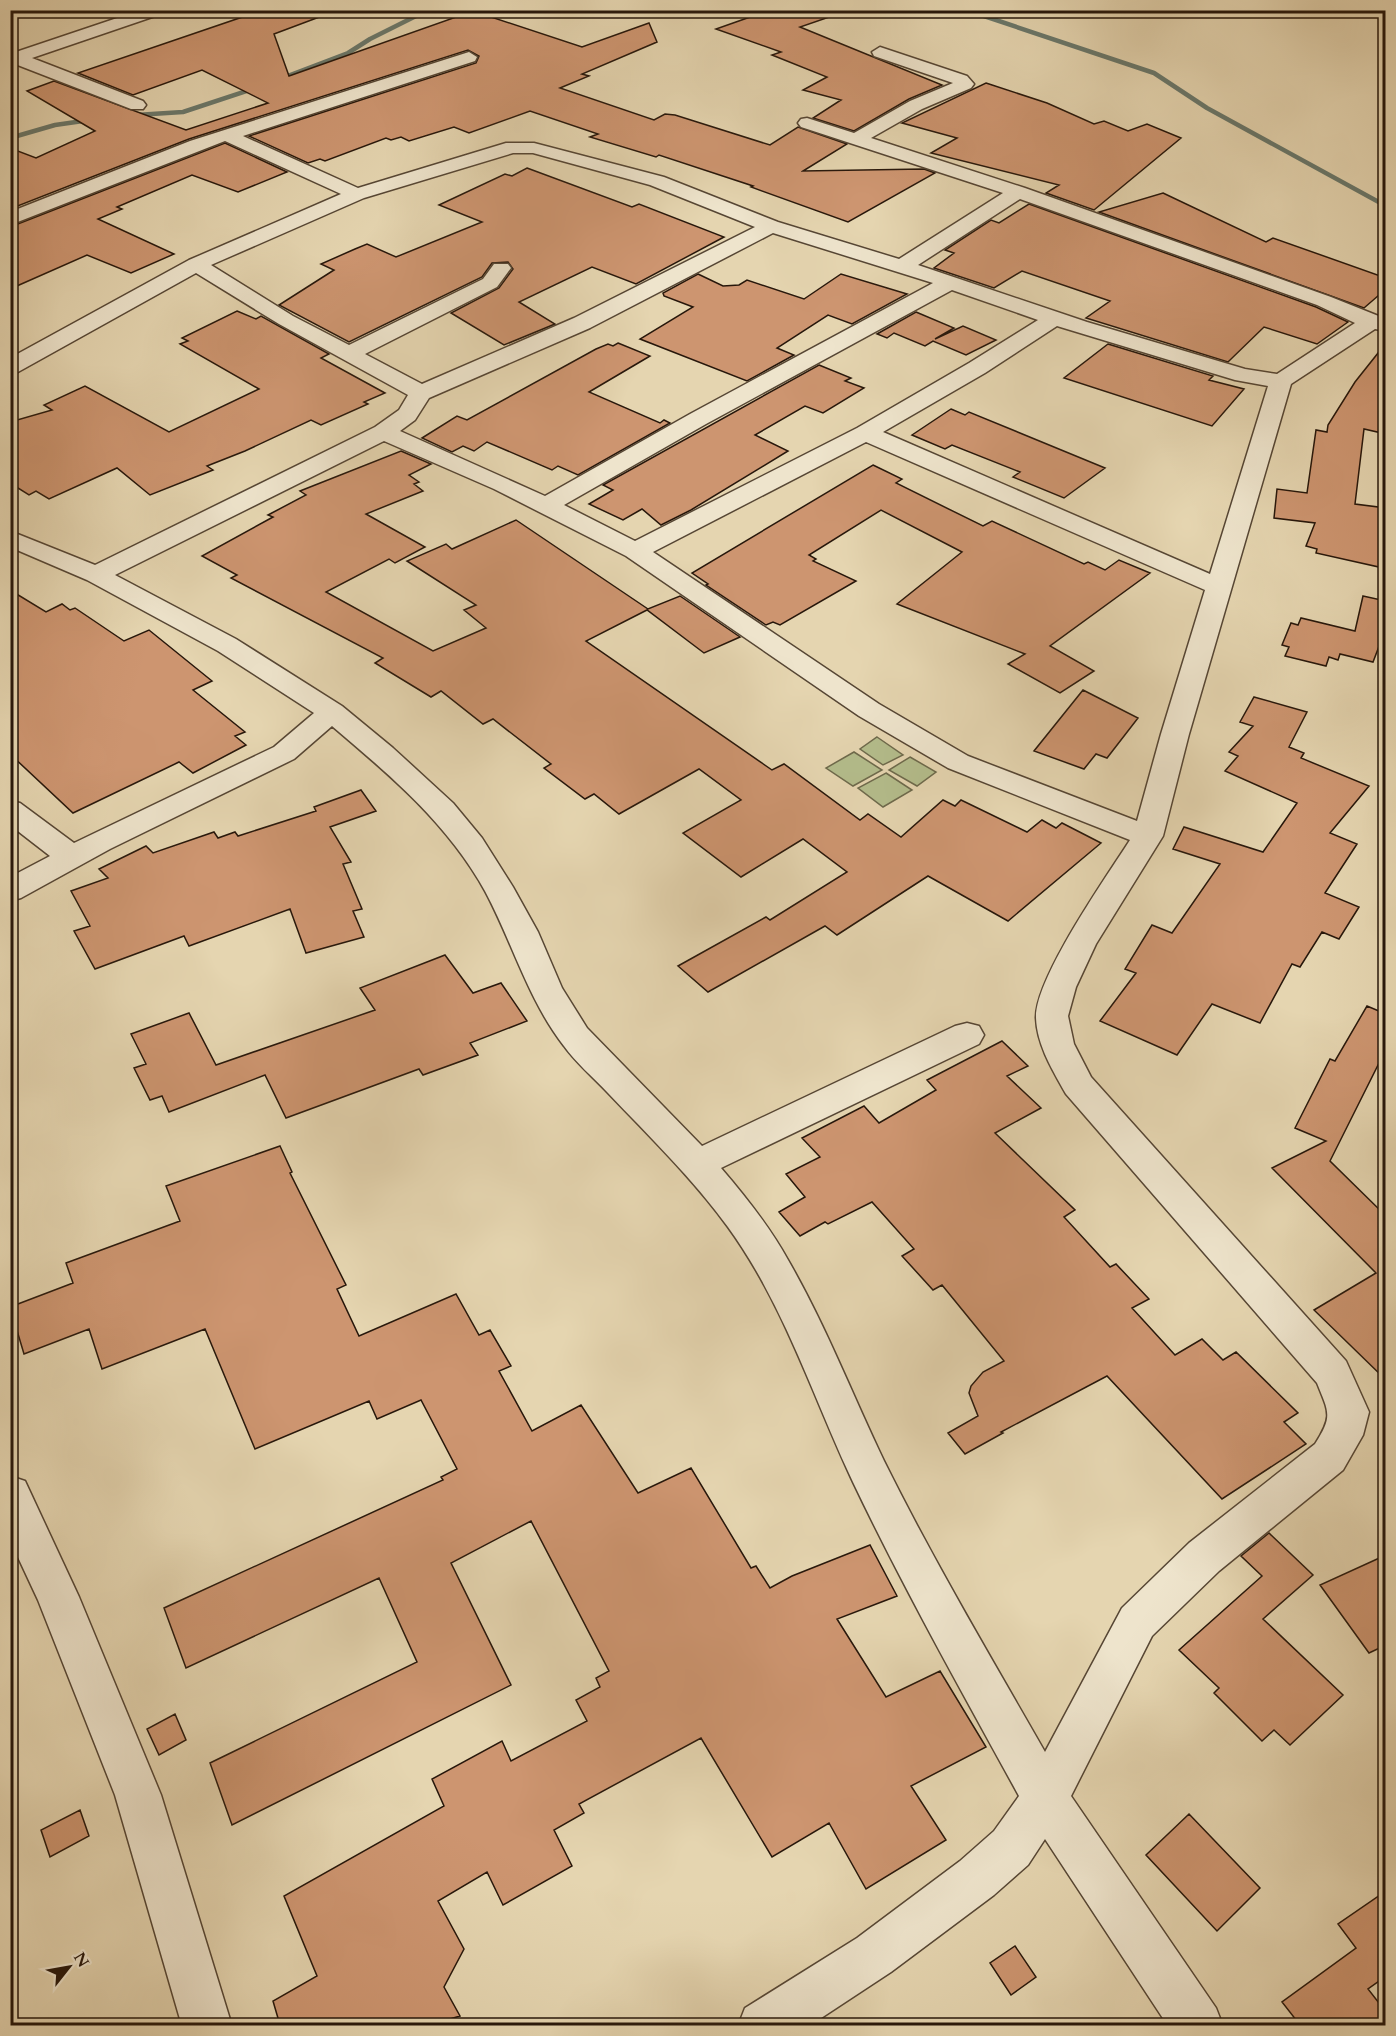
<svg xmlns="http://www.w3.org/2000/svg" width="1396" height="2036" font-family="Cardo,serif">
<style>
.green{fill:#b4bd8c;stroke:#6e6a4c;stroke-width:1.5}
.lines{fill:none;stroke-linecap:round;stroke-linejoin:round}
.stream{stroke:#6a786b;stroke-width:4.5}
.building{fill:#cd9570;stroke:#27170b;stroke-width:1.5}
.minor-casing{stroke:#564634;stroke-width:3}
.minor{fill:#eee4cc;fill-rule:evenodd}
</style>
<rect width="100%" height="100%" fill="#e5d5b0"/>
<filter id="stains"><feTurbulence type="fractalNoise" baseFrequency=".00333" numOctaves="4"/><feColorMatrix values="0 0 0 0 .2 0 0 0 0 .09 0 0 0 0 .02 0 0 0 .5 -.17"/></filter>
<radialGradient id="worn" r=".72"><stop offset=".6" stop-color="#630" stop-opacity="0"/><stop offset="1" stop-color="#630" stop-opacity=".3"/></radialGradient>
<path class="green" d="M877,737l26,18 -20,10 -23,-16z
M854,752l28,18 -29,16 -27,-18z
M910,757l26,15 -19,14 -28,-16z
M886,773l26,17 -29,17 -25,-19z"/>
<g class="lines">
<path class="stream" d="M966,10l188,63 53,35 179,98
M277,80l71,-27 22,-14 58,-29
M136,115l47,-3 73,-24
M10,138l45,-13 35,-5"/>
</g>
<path class="building" d="M263,10h66l1,3 -56,21 15,42 184,-65 109,36 67,-24 8,19 -75,32 7,2 -29,12 94,32 11,-6 10,1 95,30 28,-18 49,17 -44,27 121,-2 11,4 -87,49 -97,-35 2,-1 -94,-31 -3,2 -66,-20 8,-3 -68,-23 -61,22 -15,-6 -45,14 -8,-4 -10,3 -5,-2 -61,23 -5,-2 -12,4 -59,-27 227,-73 3,-7 -11,-6 -279,89 -179,70v-61l26,10 59,-27 -68,-40 27,-10 132,49 82,-27 -66,-33 -69,25 -55,-22z
M770,10h67l1,4 -38,13 142,58 -33,14 -55,32 -41,-13 28,-18 -38,-10 24,-13 -55,-22 9,-3 -65,-23z
M986,83l61,20 47,21 10,-3 24,10 19,-7 34,14 -87,72 -48,-17 13,-8 -128,-32 26,-15 -55,-15z
M225,143l62,29 -49,20 -46,-17 -75,32 5,2 -24,10 76,35 -43,19 -44,-18 -77,34v-62z
M527,168l105,39 7,-3 85,33 -88,47 -44,-17 -73,35 36,22 -51,21 -53,-32 48,-25 14,-19 -5,-7 -16,1 -10,14 -133,65 -70,-37 55,-35 -13,-6 34,-15 12,-5 29,13 86,-35 -43,-17 66,-31 7,2z
M1163,193l103,49 7,-4 113,40v11l-22,19 -265,-96z
M1029,204l287,103 32,15 -31,22 -53,-17 -36,35 -142,-44 24,-17 -88,-30 -28,17 -60,-20 20,-15 -9,-3 46,-30 8,3z
M698,274l25,12 16,-1 8,-5 57,19 37,-25 66,20 -55,30 -24,-9 -51,33 17,7 -47,26 -107,-42 53,-32 -29,-11 -1,-3z
M237,311l19,8 5,-3 68,38 -8,4 64,35 -21,9 4,2 -47,21 -10,-5 -66,31 -38,15 6,4 -63,25 -33,-27 -68,31 -13,-8 -7,4 -19,-12v-61l42,-12 -8,-5 41,-19 84,46 90,-43 -79,-45 8,-3 -6,-3z
M916,312l38,16 -19,11 28,-13 33,14 -30,15 -33,-14 -8,5 -31,-13 -7,5 -10,-4z
M618,343l32,13 -61,36 71,31 4,-3 6,3 -92,52 -20,-9 -6,4 -65,-28 -13,9 -11,-5 -11,6 -30,-14 35,-22 10,4 129,-71 12,-5 5,2z
M1386,343v91l-22,-5 -9,75 31,4v39l-7,20 -63,-14 1,-4 -11,-3 9,-23 -41,-5 3,-29 30,4 9,-63 11,2 1,-7 27,-43z
M1108,344l105,32 -4,4 35,9 -32,37 -148,-48z
M819,365l32,13 -6,3 19,7 -41,25 -18,-7 -50,29 33,16 -97,59 -30,15 -19,-16 -19,11 -34,-16 24,-14 -10,-5z
M951,409l14,6 4,-3 136,56 -41,30 -51,-21 7,-5 -68,-27 -7,4 -33,-14z
M401,451l30,13 -22,11 10,7 -5,2 9,7 -57,23 59,33 -30,16 -6,-4 -63,33 107,59 53,-23 -22,-18 12,-5 -69,-44 39,-17 6,5 64,-29 132,89 32,-13 60,41 -36,16 -57,-43 -61,31 186,129 12,-6 76,56 8,-6 33,23 42,-37 12,6 6,-6 66,32 15,-12 14,8 6,-5 39,20 -93,78 -80,-45 -91,59 -12,-9 -117,66 -30,-26 88,-49 4,3 77,-48 -44,-33 -62,38 -58,-44 58,-33 -42,-31 -80,45 -25,-20 -9,5 -41,-31 7,-4 -58,-45 -10,5 -42,-33 -10,6 -56,-34 8,-5 -152,-80 6,-3 -35,-19 71,-39 -5,-2 38,-20 -6,-4z
M873,465l29,14 -6,4 87,43 9,-5 92,43 4,-2 17,8 14,-10 31,13 -100,73 44,25 -34,22 -52,-29 17,-10 -128,-50 65,-52 -81,-42 -72,45 7,4 -3,2 43,20 -76,44 -7,-3 -7,3 -60,-40 2,-1 -16,-11z
M10,590l36,22 16,-8 8,6 5,-2 49,33 25,-11 63,51 -19,9 52,42 -10,4 11,9 -53,28 -14,-11 -106,51 -63,-59z
M1363,596l23,5v27l-13,34 -33,-8 -2,6 -9,-3 -3,9 -41,-10 4,-9 -7,-2 9,-22 7,2 3,-7 54,13z
M1083,690l55,28 -31,40 -11,-4 -12,15 -50,-18z
M1254,697l53,15 -18,35 15,6 -3,5 68,28 -39,47 27,11 -32,49 34,14 -20,32 -17,-7 -22,35 -8,-3 -32,59 -48,-19 -35,51 -77,-34 36,-48 -11,-4 27,-44 20,8 48,-69 -47,-15 11,-22 79,25 34,-49 -72,-32 13,-15 -9,-4 24,-26 -13,-4z
M361,790l15,21 -46,16 21,35 -8,2 19,45 -9,2 11,26 -58,16 -16,-44 -101,37 -5,-10 -89,33 -21,-38 16,-5 -19,-35 37,-13 -9,-9 47,-23 7,7 61,-21 4,6 17,-6 3,4 78,-25 -2,-4z
M445,955l28,38 28,-10 26,38 -57,22 8,12 -55,20 -4,-6 -133,49 -21,-43 -96,37 -7,-16 -12,4 -16,-32 12,-4 -15,-30 58,-21 27,52 159,-55 -15,-22z
M1367,1006l19,8v35l-56,112 56,55v164l-72,-70 62,-37 -104,-105 54,-27 -31,-13 35,-69 5,2z
M1002,1041l26,25 -21,10 34,32 -46,25 80,77 -11,7 46,50 6,-3 33,35 -17,9 43,47 27,-16 21,21 13,-8 62,61 -14,9 22,22 -84,55 -115,-123 -106,56 2,1 -38,21 -17,-21 30,-17 -9,-23 2,-7 12,-14 21,-11 -62,-76 -9,5 -31,-34 12,-7 -42,-47 -44,22 -3,-2 -25,14 -21,-24 26,-15 -19,-23 34,-17 -18,-19 62,-32 15,17 57,-33 -9,-10z
M280,1146l12,26 -2,1 56,112 -9,4 22,47 97,-42 23,41 11,-5 21,36 -12,5 33,60 49,-26 57,88 53,-25 60,100 5,-2 14,22 22,-12 78,-31 27,51 -60,23 49,78 54,-26 46,76 -75,39 35,54 -80,49 -37,-66 -57,34 -71,-119 -122,66 5,9 -30,17 18,36 -69,39 -16,-33 -49,29 26,48 -20,38 16,29 -30,9h-150l-7,-24 44,-25 -33,-80 160,-90 -12,-27 70,-38 9,20 76,-40 -11,-21 24,-13 -4,-9 13,-7 -78,-150 -80,42 60,122 -279,140 -22,-62 207,-101 -38,-84 -193,90 -22,-60 279,-128 -2,-3 16,-8 -36,-69 -44,19 -8,-18 -114,48 -50,-120 -103,40 -13,-40 -65,25 -14,-47 63,-24 -7,-20 114,-42 -14,-35z
M1269,1533l44,42 -50,44 80,76 -53,50 -16,-15 -12,11 -48,-48 5,-5 -40,-38 83,-74 -21,-20z
M1386,1555v90l-17,8 -49,-68z
M175,1714l11,26 -27,15 -12,-26z
M80,1810l9,26 -39,21 -9,-27z
M1189,1814l71,74 -43,43 -71,-76z
M1386,1891v85l-18,13 18,23v13h-86l-18,-23 74,-54 -18,-24z
M1015,1946l21,31 -25,18 -21,-32z"/>
<g class="lines">
<g class="minor-casing">
<path id="minor" d="M141,10h25l-2,3 -132,45 111,43 3,4 -3,4h-12l-116,-45 -5,1v-11z
M880,47l87,29 7,8 -3,4 -49,21 -51,29 154,50 306,109 55,22v12l-11,-2 -84,55 -102,350 -26,102 -67,108 -20,43 -8,29 6,28 17,33 255,284 23,51 -6,23 -20,35 -124,101 -67,65 -81,160 145,212 7,18h-55l-123,-187 -17,26 -34,30 -103,77 -82,54h-71l7,-18 112,-70 103,-77 34,-30 25,-35c-57,-104 -115,-207 -166,-314 -40,-85 -69,-178 -125,-255 -35,-48 -79,-91 -120,-134 -15,-16 -32,-30 -44,-47 -36,-46 -52,-105 -79,-155 -37,-67 -95,-116 -153,-165l-38,33 -184,90 -89,49 -11,3v-24l40,-21 -40,-31v-24l10,2 54,40 200,-96 40,-34 -96,-62 -131,-71 -77,-33v-16l85,34 280,-138 24,-17 9,-15 -129,-71 -83,-51 -178,99 -8,1v-15l179,-98 152,-66 -116,-53 -215,84v-13l180,-71 279,-89 8,5 -2,4 -232,75 115,52 148,-45h28l130,34 114,45 121,37 104,-66 -202,-66 -3,-4 3,-4 6,-1 47,15 56,-32 43,-18 -79,-27 -2,-4zM513,153h20l117,32 105,42 -181,91 -152,66 -57,-30 132,-67 14,-19 -3,-4h-14l-11,15 -134,66 -56,-29 -82,-51 153,-67zM1020,199l297,106 38,18 -78,51 -32,-5 -158,-47 -169,-57zM773,233l160,50 -243,131 -145,82 -145,-65 15,-11 14,-22 161,-70zM952,290l86,30 -69,43 -112,65 -222,113 -71,-36 142,-81zM1057,326l178,54 33,6 -58,188 -327,-142 102,-59zM384,441l110,48 132,67 233,160 89,52 182,72c-23,36 -95,138 -94,178 1,27 17,53 30,76l251,289c12,30 16,33 -2,61l-126,99 -67,65 -77,144c-55,-96 -112,-192 -161,-291 -32,-67 -59,-137 -96,-201 -19,-34 -42,-63 -67,-92l258,-124 5,-9 -5,-9 -12,-3 -12,3 -253,120 -115,-118 -25,-40 -24,-56 -25,-45 -31,-49 -29,-35 -60,-55 -51,-42 -106,-67 -121,-64zM866,442l339,148 -44,144 -24,87 -169,-65 -89,-52 -226,-152z
M10,1476l15,5 54,116 82,198 71,231h-50l-67,-231 -77,-195 -28,-60z"/>
</g>
<use href="#minor" class="minor"/>
</g>
<rect width="1396" height="2036" fill="none" stroke="#e5d5b0" stroke-width="36"/>
<rect x="12" y="12" width="1372" height="2012" fill="none" stroke="#27170b" stroke-width="3"/>
<rect x="18" y="18" width="1360" height="2000" fill="none" stroke="#27170b" stroke-width="1.5"/>
<g transform="translate(69 1967) rotate(59)" stroke="#eee4cc" stroke-width="4.5" paint-order="stroke">
<path d="M0-4.5L10 22L0 15L-10 22Z" fill="#27170b"/>
<text y="-9" font-size="16" font-weight="bold" text-anchor="middle" fill="#27170b">N</text>
</g>
<rect width="100%" height="100%" filter="url(#stains)"/>
<rect width="100%" height="100%" fill="url(#worn)"/>
</svg>
